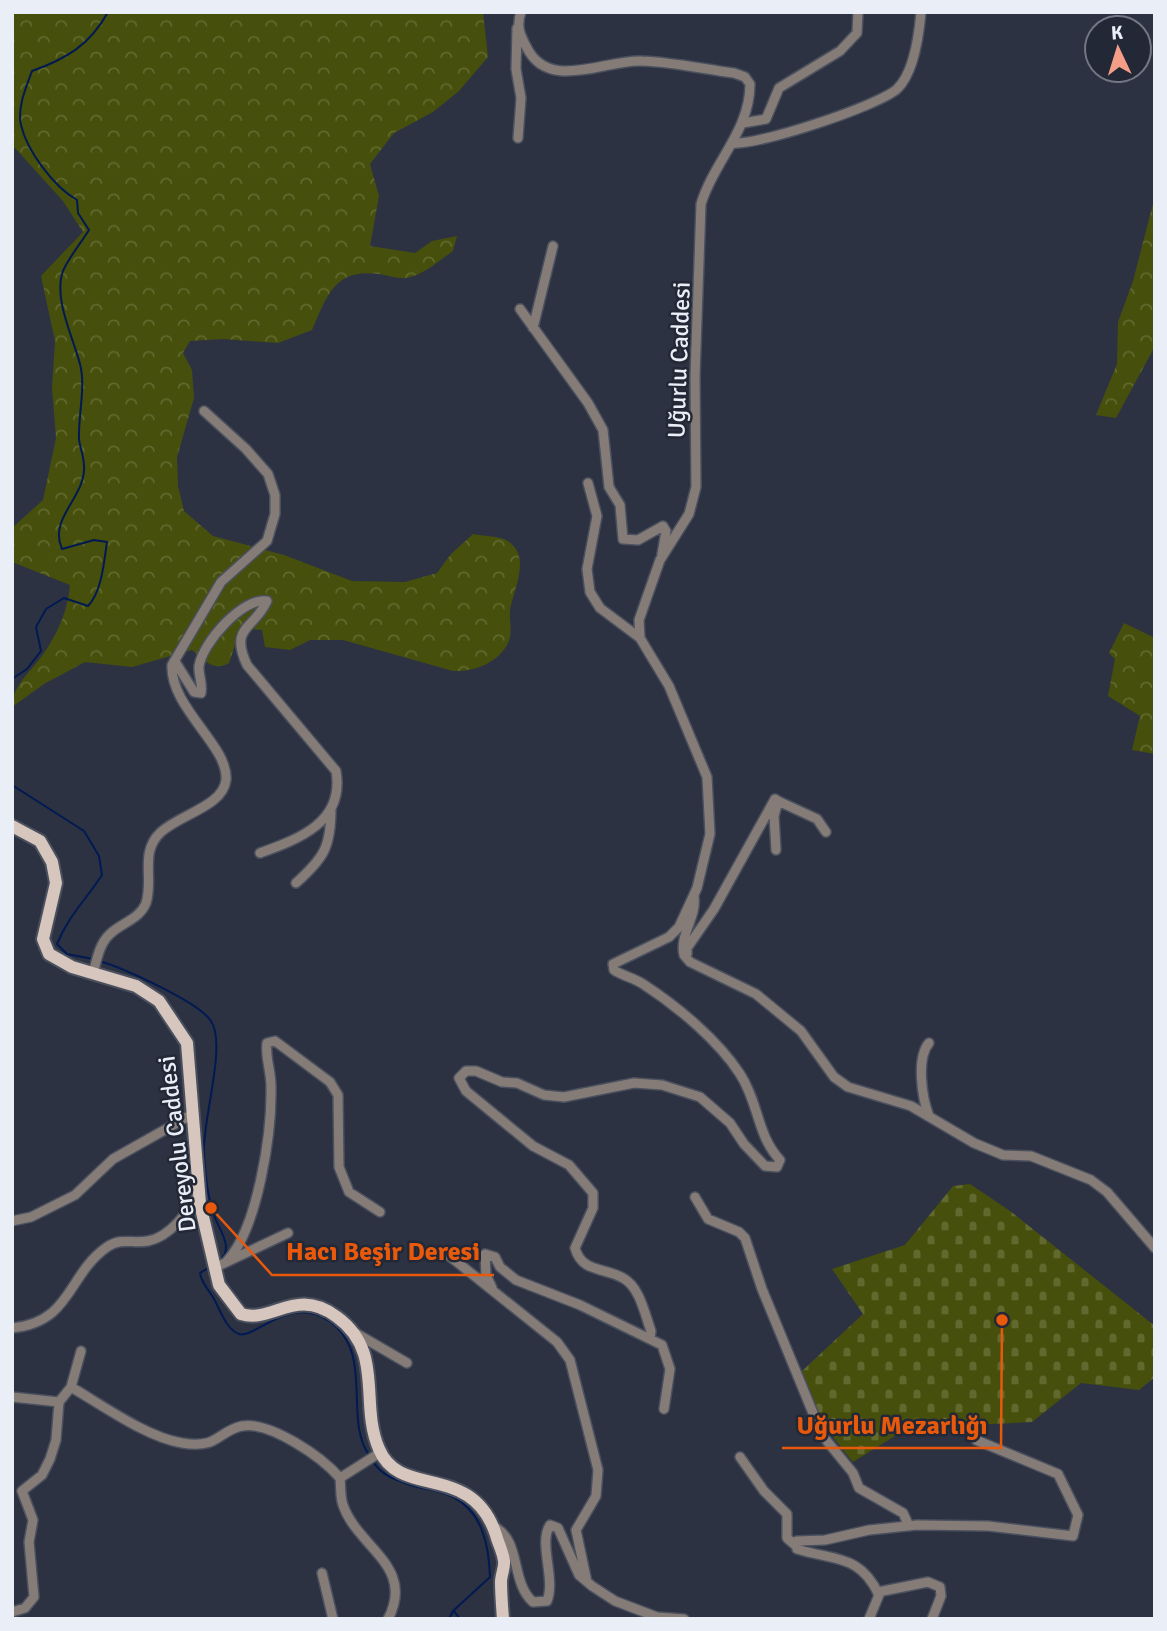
<svg xmlns="http://www.w3.org/2000/svg" width="1167" height="1631" font-family="Signika,sans-serif">
<style>
.forest{fill:url(#forest-crowns)}
.cemetery{fill:url(#cemetery-stones)}
.lines{fill:none;stroke-linecap:round;stroke-linejoin:round}
.stream{stroke:#011a53;stroke-width:2}
.minor-casing{stroke:#4a505e;stroke-width:12}
.major-casing{stroke:#4a505e;stroke-width:16}
.minor{stroke:#857c78;stroke-width:9}
.major{stroke:#d7c6bd;stroke-width:12}
.labels{text-anchor:middle;stroke-width:5;stroke-linejoin:round;paint-order:stroke}
.street-label{font-size:24px;fill:#eaeef7;stroke:#232836}
.leader{fill:none;stroke:#e8590c;stroke-width:2.5}
.callout-dot{fill:#e8590c;stroke:#232836;stroke-width:2.5}
.callout-label{font-size:26px;text-anchor:middle;font-weight:bold;fill:#e8590c;stroke:#232836;stroke-width:5;stroke-linejoin:round;paint-order:stroke}
</style>
<defs>
<pattern id="forest-crowns" width="20" height="18" patternUnits="userSpaceOnUse" patternTransform="scale(1.75)"><rect width="20" height="18" fill="#464f0b"/><path d="M2 6a3 3 0 1 1 6 0M12 15a3 3 0 1 1 6 0" fill="none" stroke="#61692f"/></pattern>
<pattern id="cemetery-stones" width="16" height="16" patternUnits="userSpaceOnUse" patternTransform="scale(1.75)"><rect width="16" height="16" fill="#464f0b"/><path d="M2 7V4a2 2 0 0 1 4 0v3zM10 15v-3a2 2 0 0 1 4 0v3z" fill="#61692f"/></pattern>
</defs>
<rect width="100%" height="100%" fill="#2c3241"/>
<path class="forest" d="M12,12h471l5,45 -29,34 -26,21 -39,21 -24,31 9,32 -9,50 45,7 17,-12 25,-5 -4,15c-13,9 -31,25 -47,27 -8,1 -19,-3 -27,-4 -45,-6 -52,22 -67,56l-34,13 -55,-4 -33,2 -7,12 9,17 2,28 -17,59 1,29 6,25 29,25 71,19 68,26 53,1 32,-9 14,-19 22,-20c9,2 25,2 33,6 27,15 7,50 4,70 -1,11 3,23 -2,33 -10,20 -34,29 -55,28l-110,-31h-33l-20,10 -25,-3 -3,-17 -13,-1 -14,16 -6,18c-16,9 -25,-3 -37,-13l-60,17 -47,-5 -41,22 -32,23c0,-24 24,-39 36,-60 12,-19 20,-39 22,-62l-58,-23v-34l31,-28 13,-62 -4,-50 3,-47 -14,-65 42,-44 -20,-31 -48,-53 -3,1z
M1155,196v150l-39,72 -20,-3 21,-51 1,-42 15,-41z
M1124,623l31,15v116l-23,-4 8,-34 -32,-20 7,-37 -6,-6z"/>
<path class="cemetery" d="M970,1184l40,27 145,115v51l-16,13 -58,-7 -49,39 -100,5 -34,7 -45,28c-26,-31 -39,-52 -52,-90l62,-58 -31,-45 73,-24 48,-59z"/>
<g class="lines">
<path class="stream" d="M12,679l15,-10 14,-18 -5,-24 10,-18 18,-11 24,8c14,-14 16,-45 19,-64l-13,-2 -32,9c-14,-31 24,-52 22,-83 0,-9 -4,-18 -5,-27 -1,-23 7,-52 1,-75 -7,-27 -27,-66 -17,-93 6,-14 18,-28 26,-41l-11,-17 -1,-13c-23,-13 -50,-49 -56,-75 -4,-17 5,-38 11,-54 34,-12 58,-26 76,-59
M12,785l72,46 15,25 3,19c-17,26 -33,40 -45,69l10,10 26,5
M99,961c22,6 100,41 112,60 16,24 -9,100 -7,132 1,19 3,41 9,59 3,11 12,23 13,34 0,7 -1,10 -6,14
M210,1267l-10,6c2,13 12,19 17,32 5,10 11,25 22,29 16,5 51,-40 90,-13 46,32 14,97 40,134
M374,1463c7,11 19,16 31,20 15,6 34,7 48,14 30,15 36,50 37,80l-37,34 -4,8
M454,1611l6,8"/>
<g class="minor-casing">
<path id="minor" d="M521,12c-5,14 -1,23 6,36 22,44 79,11 115,13 30,1 61,8 92,12l11,4 5,7c0,47 -36,77 -49,120l-6,172 1,111 -7,27 -29,46 -21,60 1,18 29,48 38,91 3,57 -13,54 -18,39 -10,10 -56,27 1,6c9,6 20,8 29,14 34,22 75,56 97,90 19,29 17,62 40,86l-3,7 -12,-1 -21,-22 -14,-21 -30,-26 -38,-12 -28,-2 -70,14 -20,-2 -27,-12 -15,-1 -26,-11h-10l-7,7 7,13 67,55 36,19 24,28v15l-18,40c7,25 29,19 48,30 17,9 22,37 28,53l-1,7
M517,28l-1,41 5,29 -3,40
M743,123l23,-4 13,-31 61,-37 17,-18 1,-21
M733,143c24,3 145,-37 164,-54 17,-16 22,-54 24,-77
M520,309l68,94 15,27 6,57 11,18 3,34 15,1 25,-14 3,5 -4,23
M533,328l20,-82
M588,483l9,33 -10,53 3,23 10,16 40,30
M176,663l18,29 7,1c2,-10 -3,-18 -2,-27 4,-24 44,-69 68,-65 -13,29 -38,25 -20,64l89,106c9,51 -37,68 -76,82
M778,801l39,18 9,13
M296,883c28,-25 35,-36 35,-75
M694,897c3,20 -15,38 -10,58l6,7 66,32 45,37 33,46 14,10 63,19 63,37 29,12 28,1 60,24 16,12 48,56
M687,954v-6l27,-39 61,-110 3,2 -4,15 2,34
M93,973c4,-13 6,-29 17,-39 11,-11 30,-15 36,-31 8,-24 -7,-51 15,-71 20,-18 62,-26 65,-52 3,-34 -56,-72 -54,-115l49,-83 46,-41 8,-27v-19l-7,-21 -22,-25 -42,-38
M929,1116c-7,-18 -13,-58 0,-73
M695,1197l13,22 31,13 6,6 17,51 60,146 31,38 6,15 44,25 6,13
M12,1221l19,-4 44,-22 38,-36 78,-44
M447,1254l110,88 13,18 28,110 -2,26 -20,34 11,52
M227,1261c31,-33 45,-129 44,-175 0,-15 -6,-29 -4,-43l8,-2 55,41 8,13 1,72 10,25 31,20
M216,1267l72,-34
M492,1288l-6,-13 -1,-21 10,3 5,10 16,13 64,25 82,40 8,24 -6,40
M12,1328c60,-6 55,-53 95,-81 15,-10 25,-3 41,-6 22,-4 40,-29 50,-47
M352,1331l55,32
M71,1387c31,18 75,50 111,56 37,6 34,-11 60,-17 28,-5 80,31 98,52 1,9 0,19 3,27 14,42 73,61 45,114
M12,1397l47,5
M740,1457l24,34 23,23v24l8,7
M340,1478l41,-26
M493,1526c29,14 17,56 40,76l14,-1c9,-22 -9,-58 3,-76l8,3 21,47 13,11 23,15 42,16 27,2
M322,1573l11,46
M878,1592l50,-10 12,5 1,9 -9,23
M12,1612l13,-4 9,-11 -5,-55 4,-22 -11,-29 20,-16 8,-16 6,-19 3,-38 12,-15 10,-36
M869,1619l10,-24c-19,-41 -44,-34 -82,-46v-8l28,-1 44,-10 48,-5 71,1 85,10 5,-21 -20,-41 -82,-34"/>
</g>
<g class="major-casing">
<path id="major" d="M12,826l28,15 12,21 4,21 -13,56 6,15 23,13 64,19 23,15 28,42 13,161 19,81 22,29c31,10 55,-28 96,3 48,35 22,86 42,132 21,51 93,12 117,86 2,8 7,17 8,26 1,6 -3,14 -3,21 0,12 1,24 2,37"/>
</g>
<use href="#minor" class="minor"/>
<use href="#major" class="major"/>
</g>
<g class="labels">
<g class="street-label">
<text transform="translate(679 360) rotate(-88)" y="8">Uğurlu Caddesi</text>
<text transform="translate(177 1144) rotate(-97)" y="8">Dereyolu Caddesi</text>
</g>
</g>
<path class="leader" d="M211 1208L272 1275H494M1002 1320L1001 1448H782"/>
<g class="callout-dot">
<circle cx="211" cy="1208" r="7"/>
<circle cx="1002" cy="1320" r="7"/>
</g>
<g class="callout-label">
<text x="383" y="1260">Hacı Beşir Deresi</text>
<text x="892" y="1434">Uğurlu Mezarlığı</text>
</g>
<rect width="1167" height="1631" fill="none" stroke="#eaeef7" stroke-width="28"/>
<g transform="translate(1118 49) rotate(356)"><circle r="33" fill="#232836" stroke="#737783" stroke-width="2"/>
<path d="M0-5L12 26L0 18L-12 26Z" fill="#f49e88"/>
<text y="-10" font-size="19" font-weight="bold" text-anchor="middle" fill="#eaeef7">K</text>
</g>
</svg>
